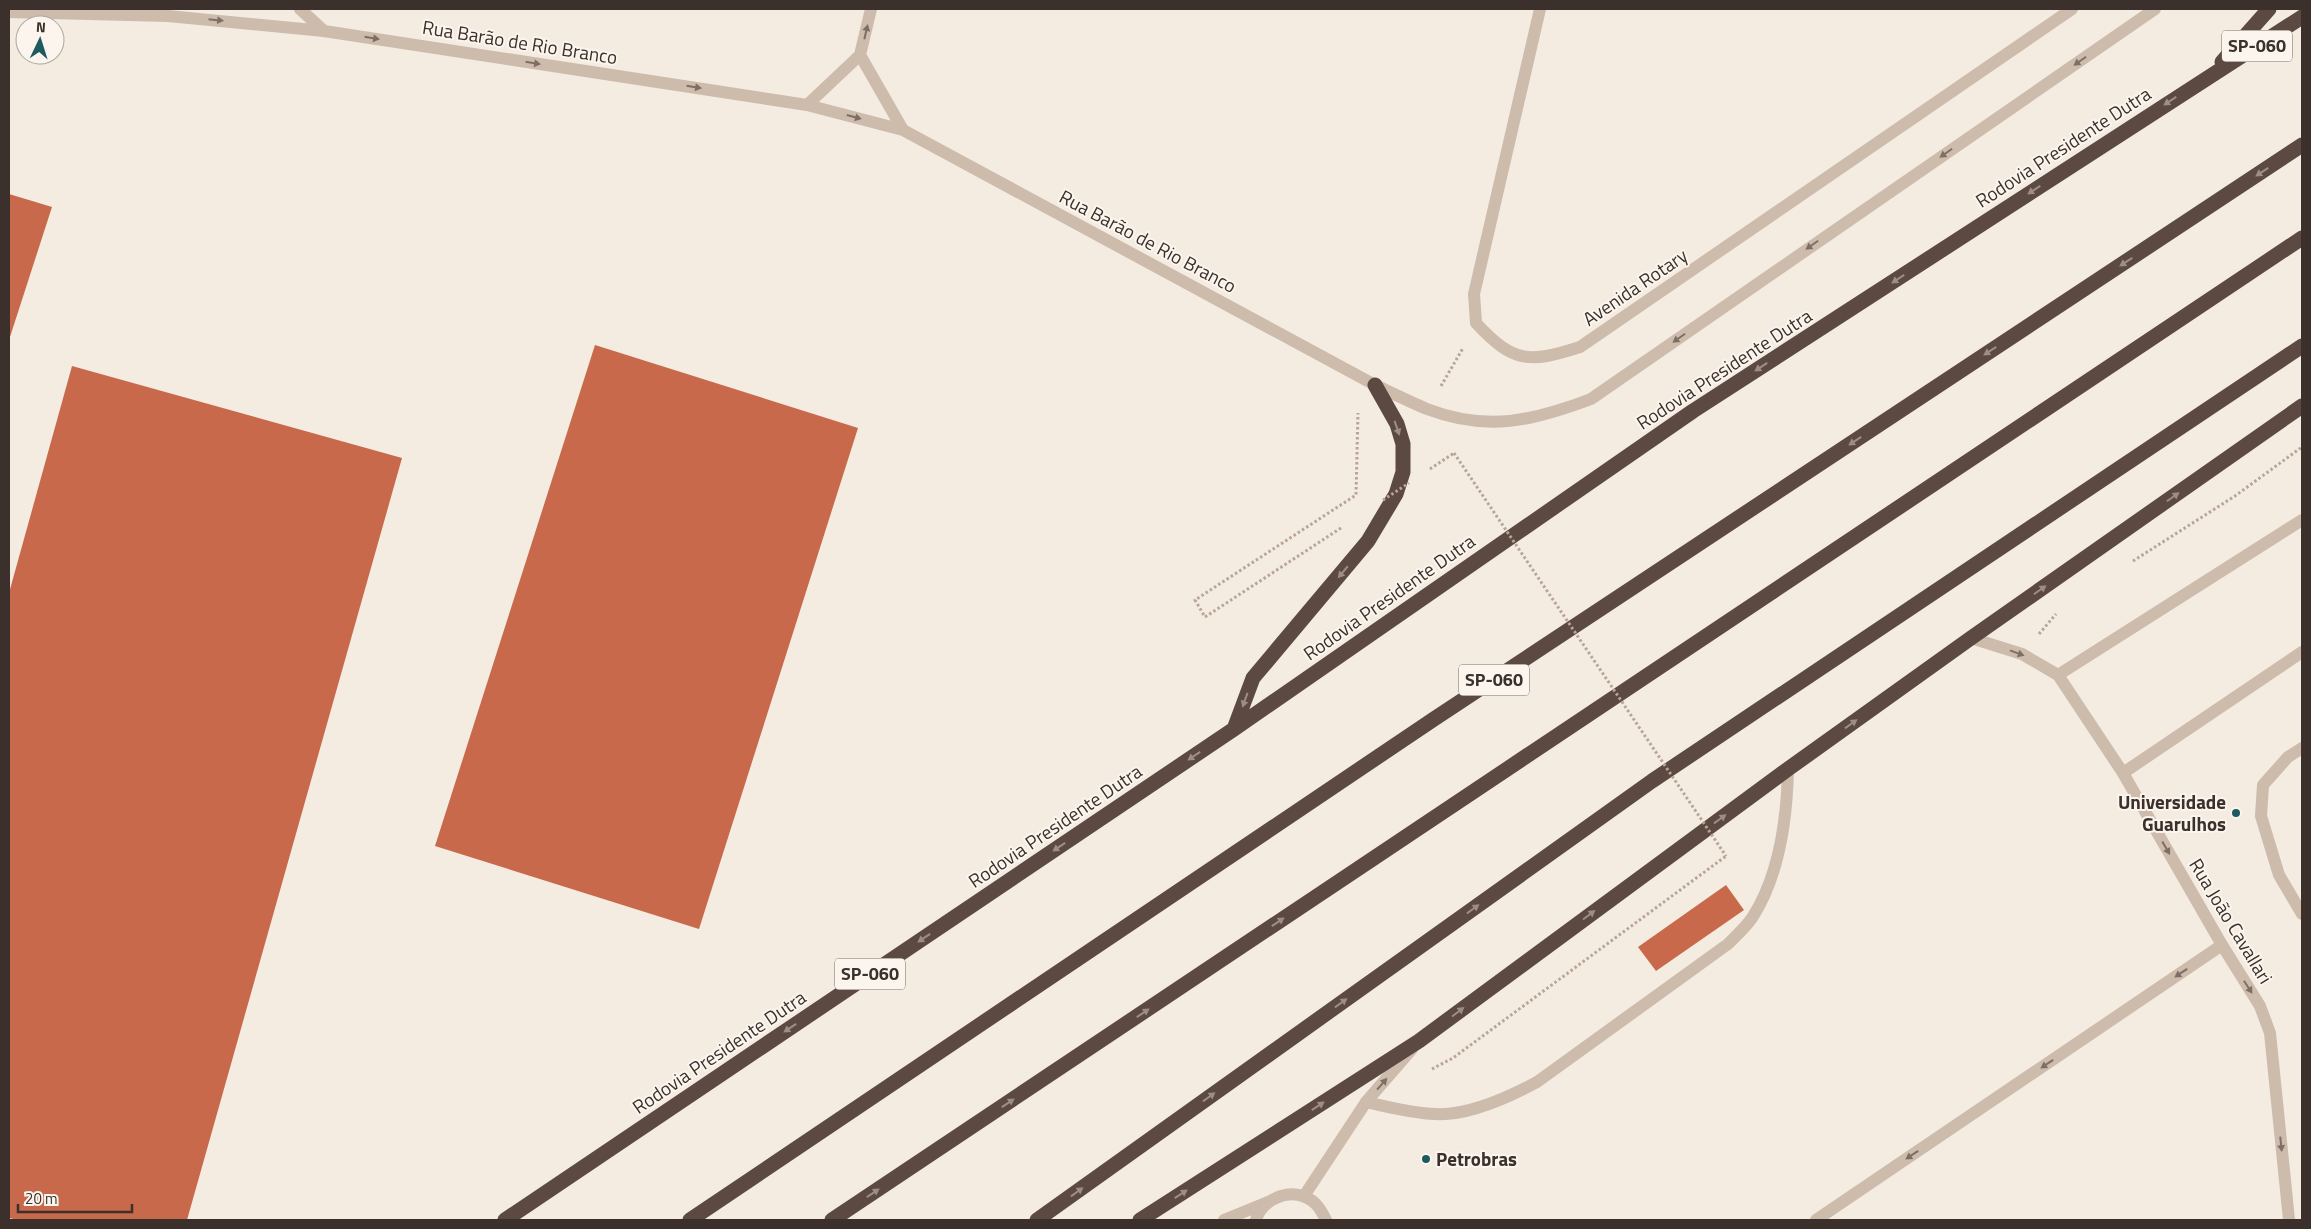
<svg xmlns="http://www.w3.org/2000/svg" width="2311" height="1229" font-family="'Titillium Web',sans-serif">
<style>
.building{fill:#c8694b}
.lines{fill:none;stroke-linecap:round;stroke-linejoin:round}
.path{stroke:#b9a596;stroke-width:3;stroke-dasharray:2.5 2.5;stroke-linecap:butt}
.service{stroke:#cdbbac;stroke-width:12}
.minor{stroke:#cdbbac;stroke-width:12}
.tertiary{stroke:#cdbbac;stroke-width:12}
.motorway{stroke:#5c4a42;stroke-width:15}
.path-bridge{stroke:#b9a596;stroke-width:3;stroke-dasharray:2.5 2.5;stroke-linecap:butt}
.oneway{fill:#7d6f65}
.oneway2{fill:#9c8e87}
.poi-dot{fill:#1f5a5e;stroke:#fbf5ee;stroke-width:2}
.labels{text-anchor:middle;stroke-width:4;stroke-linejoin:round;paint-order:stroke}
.shield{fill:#fbf5ee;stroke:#756b66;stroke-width:1}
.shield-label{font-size:18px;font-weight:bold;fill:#3b302b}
.street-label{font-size:19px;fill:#3b302b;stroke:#fbf5ee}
.poi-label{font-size:19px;font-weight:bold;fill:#3b302b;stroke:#fbf5ee;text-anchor:end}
</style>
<rect width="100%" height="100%" fill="#f4ebe1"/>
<path class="building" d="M9,194l43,13 -43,133z
M595,345l263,83 -159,501 -264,-83z
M72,366l330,92 -215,762h-169l-9,-2v-625z
M1726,885l18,25 -88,61 -18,-24z"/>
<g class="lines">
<path class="path" d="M1441,386l22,-38
M1430,469l24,-16
M1341,528l-136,89 -10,-17 161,-105 2,-82
M2133,561l102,-65 67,-49
M2039,634l17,-20
M1432,1069l21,-11 273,-202"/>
<path class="service" d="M2058,675l244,-155
M2302,748l-14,9 -25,28 -2,31 18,59 23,39
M2123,773l179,-121
M1366,1102c23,5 45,11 69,12 32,2 74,-17 102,-32l191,-138c8,-8 17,-16 24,-26 28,-43 35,-99 36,-149"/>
<path class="minor" d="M1540,9l-66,285 2,29c38,41 54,40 104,24l492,-338
M9,12l159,4 156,15
M1816,1220l406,-275"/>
<path class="tertiary" d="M300,9l24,22 483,74 96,25 472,255c17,8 35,17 52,24 60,23 106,12 164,-10l564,-390
M860,55l43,75
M807,105l53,-50 11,-46
M1971,638l51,16 36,21 65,98 99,172 38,61 10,27 19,187
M1304,1196l62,-94 46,-53
M1224,1220l44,-18
M1256,1220c5,-19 30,-31 49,-23 11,4 16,13 21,23"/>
<path class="motorway" d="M2222,62l47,-53
M1234,729l19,-51 115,-137 28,-47 7,-22v-28l-6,-20 -22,-39
M505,1220l729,-491 459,-318 609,-394
M690,1220l744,-501 868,-574
M832,1220l1470,-982
M1037,1220l615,-439 650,-435
M1140,1220l279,-179 369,-272 183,-131 331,-232"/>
<path class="path-bridge" d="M1454,453l272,403
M1383,500l26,-17"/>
</g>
<defs><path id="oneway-solid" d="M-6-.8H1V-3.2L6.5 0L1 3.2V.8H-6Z" transform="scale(1.25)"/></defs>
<g class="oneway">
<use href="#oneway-solid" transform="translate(216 20) rotate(6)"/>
<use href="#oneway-solid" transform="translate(866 32) rotate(-77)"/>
<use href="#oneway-solid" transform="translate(372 38) rotate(9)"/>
<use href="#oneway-solid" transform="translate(2080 61) rotate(145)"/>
<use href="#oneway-solid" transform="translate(533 63) rotate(9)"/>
<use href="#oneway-solid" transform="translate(694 87) rotate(9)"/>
<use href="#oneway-solid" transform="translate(854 117) rotate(15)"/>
<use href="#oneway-solid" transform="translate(1946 153) rotate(145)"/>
<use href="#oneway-solid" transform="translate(1812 245) rotate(145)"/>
<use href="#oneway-solid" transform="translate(1679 338) rotate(145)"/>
<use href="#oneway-solid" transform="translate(2017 653) rotate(20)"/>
<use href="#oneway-solid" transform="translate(2166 848) rotate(60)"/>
<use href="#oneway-solid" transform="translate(2181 973) rotate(146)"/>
<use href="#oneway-solid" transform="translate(2248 987) rotate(57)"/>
<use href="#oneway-solid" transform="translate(2047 1064) rotate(146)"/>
<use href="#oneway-solid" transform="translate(1382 1084) rotate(-49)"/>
<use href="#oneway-solid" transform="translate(2281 1144) rotate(84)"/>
<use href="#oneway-solid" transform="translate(1912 1155) rotate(146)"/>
</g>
<g class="oneway2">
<use href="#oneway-solid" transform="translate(2170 101) rotate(147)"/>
<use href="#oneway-solid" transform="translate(2262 172) rotate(147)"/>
<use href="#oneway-solid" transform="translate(2034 190) rotate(147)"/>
<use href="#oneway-solid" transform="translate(2126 262) rotate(147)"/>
<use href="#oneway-solid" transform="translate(1898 279) rotate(147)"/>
<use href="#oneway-solid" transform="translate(1990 351) rotate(147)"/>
<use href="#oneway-solid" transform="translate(1761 367) rotate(147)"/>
<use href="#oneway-solid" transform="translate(1397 428) rotate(71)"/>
<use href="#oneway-solid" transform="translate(1855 441) rotate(147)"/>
<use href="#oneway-solid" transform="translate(2173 497) rotate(-35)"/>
<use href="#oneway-solid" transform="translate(1343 572) rotate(130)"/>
<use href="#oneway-solid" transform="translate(2040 590) rotate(-35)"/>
<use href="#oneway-solid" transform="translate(1245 700) rotate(110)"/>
<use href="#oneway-solid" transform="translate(1851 724) rotate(-36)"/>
<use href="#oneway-solid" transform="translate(1194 756) rotate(146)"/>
<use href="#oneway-solid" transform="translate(1720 819) rotate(-36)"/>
<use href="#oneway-solid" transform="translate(1059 847) rotate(146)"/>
<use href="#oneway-solid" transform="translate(1473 909) rotate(-36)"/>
<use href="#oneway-solid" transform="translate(1589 915) rotate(-37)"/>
<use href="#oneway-solid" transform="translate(1278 922) rotate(-34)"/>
<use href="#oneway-solid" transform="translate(924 938) rotate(146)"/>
<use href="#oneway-solid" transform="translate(1341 1003) rotate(-36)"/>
<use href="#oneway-solid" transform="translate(1458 1012) rotate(-37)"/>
<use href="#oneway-solid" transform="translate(1143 1013) rotate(-34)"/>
<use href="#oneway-solid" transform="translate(790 1028) rotate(146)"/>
<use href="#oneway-solid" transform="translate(1209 1097) rotate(-36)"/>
<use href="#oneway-solid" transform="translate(1008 1103) rotate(-34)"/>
<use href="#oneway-solid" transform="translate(1318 1106) rotate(-33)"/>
<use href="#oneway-solid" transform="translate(1077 1192) rotate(-36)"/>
<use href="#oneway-solid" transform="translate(873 1193) rotate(-34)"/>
<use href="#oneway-solid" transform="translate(1181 1194) rotate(-33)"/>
</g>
<g class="poi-dot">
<circle cx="2236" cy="813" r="5"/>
<circle cx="1426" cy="1159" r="5"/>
</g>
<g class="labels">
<g class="shield">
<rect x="2222" y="30.5" width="70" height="31" rx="4"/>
<rect x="1459" y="664.5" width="70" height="31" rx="4"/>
<rect x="835" y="958.5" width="70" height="31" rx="4"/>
</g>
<g class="shield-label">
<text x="2257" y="52">SP-060</text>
<text x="1494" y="686">SP-060</text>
<text x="870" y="980">SP-060</text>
</g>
<g class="street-label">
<text transform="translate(520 42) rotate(9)" y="7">Rua Barão de Rio Branco</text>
<text transform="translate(2063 147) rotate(-33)" y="7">Rodovia Presidente Dutra</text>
<text transform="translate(1148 241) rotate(28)" y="7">Rua Barão de Rio Branco</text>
<text transform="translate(1635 287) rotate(-34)" y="7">Avenida Rotary</text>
<text transform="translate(1724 369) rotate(-33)" y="7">Rodovia Presidente Dutra</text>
<text transform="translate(1389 597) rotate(-35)" y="7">Rodovia Presidente Dutra</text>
<text transform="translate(1055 826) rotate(-34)" y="7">Rodovia Presidente Dutra</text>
<text transform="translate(2231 921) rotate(59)" y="7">Rua João Cavallari</text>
<text transform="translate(719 1052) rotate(-34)" y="7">Rodovia Presidente Dutra</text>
</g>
<g class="poi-label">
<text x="2226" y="809">Universidade<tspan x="2226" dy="22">Guarulhos</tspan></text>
<text x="1436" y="1166" text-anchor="start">Petrobras</text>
</g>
</g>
<rect width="2311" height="1229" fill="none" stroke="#3b302b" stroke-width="20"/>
<g transform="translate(40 40) rotate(4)"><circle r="24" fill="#fbf5ee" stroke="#aea6a0"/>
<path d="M0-4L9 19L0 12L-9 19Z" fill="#1f5a5e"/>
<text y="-8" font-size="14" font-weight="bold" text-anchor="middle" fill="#3b302b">N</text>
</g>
<path d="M18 1204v8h114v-8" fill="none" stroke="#3b302b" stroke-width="2.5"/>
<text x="25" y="1204" font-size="15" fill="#3b302b" stroke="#fbf5ee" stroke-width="4" paint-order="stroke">20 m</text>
</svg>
